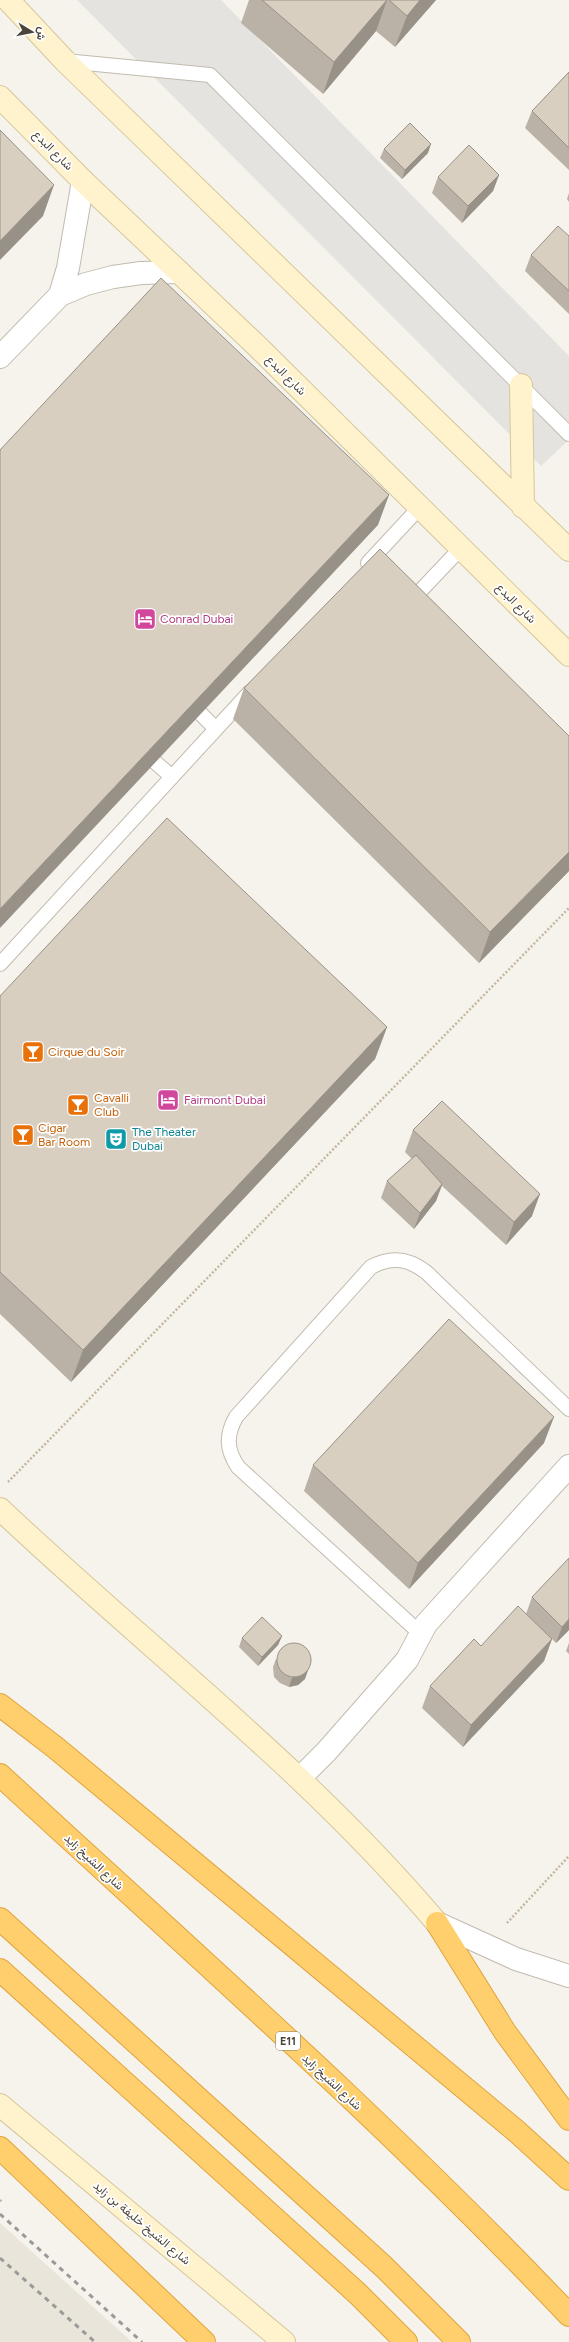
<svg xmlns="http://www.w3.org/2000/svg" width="569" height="2342" font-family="Figtree,Vazirmatn,sans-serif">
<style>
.residential{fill:#eae5da}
.parking{fill:#e5e3e0}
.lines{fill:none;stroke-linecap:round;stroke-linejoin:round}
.lane-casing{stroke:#c2bbae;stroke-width:16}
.street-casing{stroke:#c2bbae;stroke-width:24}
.secondary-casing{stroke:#d6c79b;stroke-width:24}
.highway-casing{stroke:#e0a43c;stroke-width:24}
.path{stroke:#c4b79f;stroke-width:2.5;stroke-dasharray:2 2;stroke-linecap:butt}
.lane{stroke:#fff;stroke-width:14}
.street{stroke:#fff;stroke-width:22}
.secondary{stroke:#fff3cd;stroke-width:22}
.highway{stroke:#ffcf6e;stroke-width:22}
.rail{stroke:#9a9a9a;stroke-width:3;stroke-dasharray:5 5;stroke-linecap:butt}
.wall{fill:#bab2a6}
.shaded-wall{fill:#979187}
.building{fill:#d8cfc1;stroke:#979187}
.labels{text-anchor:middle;stroke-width:3.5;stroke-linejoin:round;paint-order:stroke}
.shield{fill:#fff;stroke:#817c74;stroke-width:1}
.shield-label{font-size:11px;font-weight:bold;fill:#4b4439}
.street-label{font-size:12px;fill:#4b4439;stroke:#fff}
.hotel-label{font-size:12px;fill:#b23c85;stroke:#fff;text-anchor:start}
.food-label{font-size:12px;fill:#c56008;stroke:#fff;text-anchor:start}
.culture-label{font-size:12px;fill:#0d838f;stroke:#fff;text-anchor:start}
</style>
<rect width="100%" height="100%" fill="#f6f3ec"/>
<path class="residential" d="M0,2223l132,119h-132z"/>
<path class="parking" d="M77,0h144l348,356v84l-28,26z"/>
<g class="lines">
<g class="lane-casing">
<path id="lane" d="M65,61l145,14 359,359
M368,563l52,-56
M408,604l53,-56
M201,714l15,15
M155,762l17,15
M0,964l250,-272
M420,1633l-182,-166c-12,-18 -12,-32 -2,-50l135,-150c20,-11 37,-9 55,5l143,137"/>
</g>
<g class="street-casing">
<path id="street" d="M60,295l8,-27 15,-87
M0,357l60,-62 26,-11 27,-7 28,-4 38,-1
M300,1778l26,-26 81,-92 19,-36 143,-158
M437,1923l79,36 53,17"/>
</g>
<g class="secondary-casing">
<path id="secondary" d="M8,0l57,61 504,489
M0,97l83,84 174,165 312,309
M521,385l2,122
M0,1509c146,138 307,260 437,414
M0,2105l284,237"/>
</g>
<g class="highway-casing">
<path id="highway" d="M0,1705l56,43 459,382 54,49
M0,1775c192,177 389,350 569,540
M0,1919l384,348 75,75
M437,1923l68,109 64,87
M0,1970l358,324 48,48
M0,2148l204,194"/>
</g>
<path class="path" d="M8,1482l561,-574
M507,1923l62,-67
M0,2200l2,2"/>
<use href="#lane" class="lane"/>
<use href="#street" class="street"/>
<use href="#secondary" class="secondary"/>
<use href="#highway" class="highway"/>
<path class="rail" d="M0,2214l142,128
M0,2258l95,84"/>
</g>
<path class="wall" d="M249,0h187l-41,47 -19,-16 -53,63 -82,-71z
M569,72v98l-44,-42 7,-17z
M384,149l44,4 -26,26 -22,-21z
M499,175l-6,16 -31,32 -30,-30 6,-16z
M569,193v9l-2,-3z
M569,236v78l-44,-43 6,-16z
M244,688l325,48v135l-90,92 -246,-244z
M0,996l387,31 -12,32 -304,323 -71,-68z
M413,1130l119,86 -26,29 -64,-59 -6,15 -22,28 -33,-31 6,-17 25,-22 -7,-7z
M544,1443l-135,146 -105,-98 9,-26z
M532,1597l37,33 -13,13 -4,-4 -8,22 -81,86 -41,-39 8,-22 51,-40 45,-32z
M282,1636l-4,9 -20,21 -19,-19 3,-9z
M569,1643v11l-3,-3z
M276,1659l29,20 -7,6 -9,2 -9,-4 -6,-6 -1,-10z"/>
<path class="shaded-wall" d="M387,0l-11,31 -53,63 11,-32z
M420,0h16l-41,47 12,-31z
M431,144l-3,9 -26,26 3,-9z
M499,175l-6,16 -31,32 6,-17z
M54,185l-11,31 -43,44v-19z
M389,495l-11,30 -378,403v-19z
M569,852v19l-90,92 11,-31z
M387,1027l-12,32 -304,323 12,-32z
M442,1184l-6,17 -22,28 6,-16z
M540,1194l-8,22 -26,29 8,-23z
M554,1417l-10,26 -135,146 9,-26z
M569,1619v11l-13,13 6,-16z
M282,1636l-4,9 -20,21 4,-9z
M552,1639l-8,22 -81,86 8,-22z
M311,1662l-6,17 -7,6 -9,2 3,-9z"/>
<path class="building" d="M262,0h125l-53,62z
M389,0h31l-13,16z
M569,72v76l-37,-37z
M410,123l21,21 -26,26 -21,-21z
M0,130l54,55 -54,56z
M469,145l30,30 -31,31 -30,-29z
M558,226l11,10v55l-38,-36z
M161,278l228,217 -389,414v-459z
M380,549l189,187v116l-79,80 -246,-244z
M167,818l220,209 -304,323 -83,-78v-276z
M442,1101l98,93 -26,28 -101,-92z
M416,1155l26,29 -22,29 -33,-32z
M449,1319l105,98 -136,146 -105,-98z
M569,1558v61l-7,8 -30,-30z
M518,1606l34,33 -81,86 -41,-39 44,-47 7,7z
M262,1617l20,19 -20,21 -20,-19z
M277 1660a17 17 0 1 1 34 0a17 17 0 1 1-34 0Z"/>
<defs>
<g id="hotel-square" transform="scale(1.15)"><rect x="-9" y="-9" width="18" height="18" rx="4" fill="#d1479c" stroke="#fff"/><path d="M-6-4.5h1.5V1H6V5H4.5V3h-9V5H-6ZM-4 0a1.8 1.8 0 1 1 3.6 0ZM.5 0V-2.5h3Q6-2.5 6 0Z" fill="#fff"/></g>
<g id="bar-square" transform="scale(1.15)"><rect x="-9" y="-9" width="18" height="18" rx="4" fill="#e8710a" stroke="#fff"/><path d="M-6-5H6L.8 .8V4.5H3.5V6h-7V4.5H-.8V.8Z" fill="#fff"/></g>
<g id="theatre-square" transform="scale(1.15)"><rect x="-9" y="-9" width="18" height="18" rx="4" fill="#0f9aa8" stroke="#fff"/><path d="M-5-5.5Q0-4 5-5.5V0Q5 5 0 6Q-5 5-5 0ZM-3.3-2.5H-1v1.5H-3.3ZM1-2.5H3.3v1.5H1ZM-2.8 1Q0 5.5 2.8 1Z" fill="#fff"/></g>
</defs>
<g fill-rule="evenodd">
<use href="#hotel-square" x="145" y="619"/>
<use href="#bar-square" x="33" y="1052"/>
<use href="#hotel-square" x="168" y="1100"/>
<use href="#bar-square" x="78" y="1105"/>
<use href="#bar-square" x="23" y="1135"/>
<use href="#theatre-square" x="116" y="1139"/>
</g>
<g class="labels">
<rect class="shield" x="276" y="2032" width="24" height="18" rx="3"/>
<g class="shield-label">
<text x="288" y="2045">E11</text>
</g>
<g class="street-label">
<text transform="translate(53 150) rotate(45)" y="4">شارع البدع</text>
<text transform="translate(286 375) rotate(45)" y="4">شارع البدع</text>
<text transform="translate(516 603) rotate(45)" y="4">شارع البدع</text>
<text transform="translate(94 1862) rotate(43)" y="4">شارع الشيخ زايد</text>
<text transform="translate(332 2082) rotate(43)" y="4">شارع الشيخ زايد</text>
<text transform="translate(142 2223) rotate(40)" y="4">شارع الشيخ خليفة بن زايد</text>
</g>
<g class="hotel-label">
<text x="160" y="623">Conrad Dubai</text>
<text x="184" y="1104">Fairmont Dubai</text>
</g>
<g class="food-label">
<text x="48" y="1056">Cirque du Soir</text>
<text x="94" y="1102">Cavalli<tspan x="94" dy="14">Club</tspan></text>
<text x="38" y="1132">Cigar<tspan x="38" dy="14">Bar Room</tspan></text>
</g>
<g class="culture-label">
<text x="132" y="1136">The Theater<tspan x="132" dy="14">Dubai</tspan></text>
</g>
</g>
<g transform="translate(32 32) rotate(100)" stroke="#ffffff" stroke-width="3" paint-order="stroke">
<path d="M0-3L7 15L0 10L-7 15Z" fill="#4b4439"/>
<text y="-6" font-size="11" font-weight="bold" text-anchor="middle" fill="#4b4439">ش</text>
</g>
</svg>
